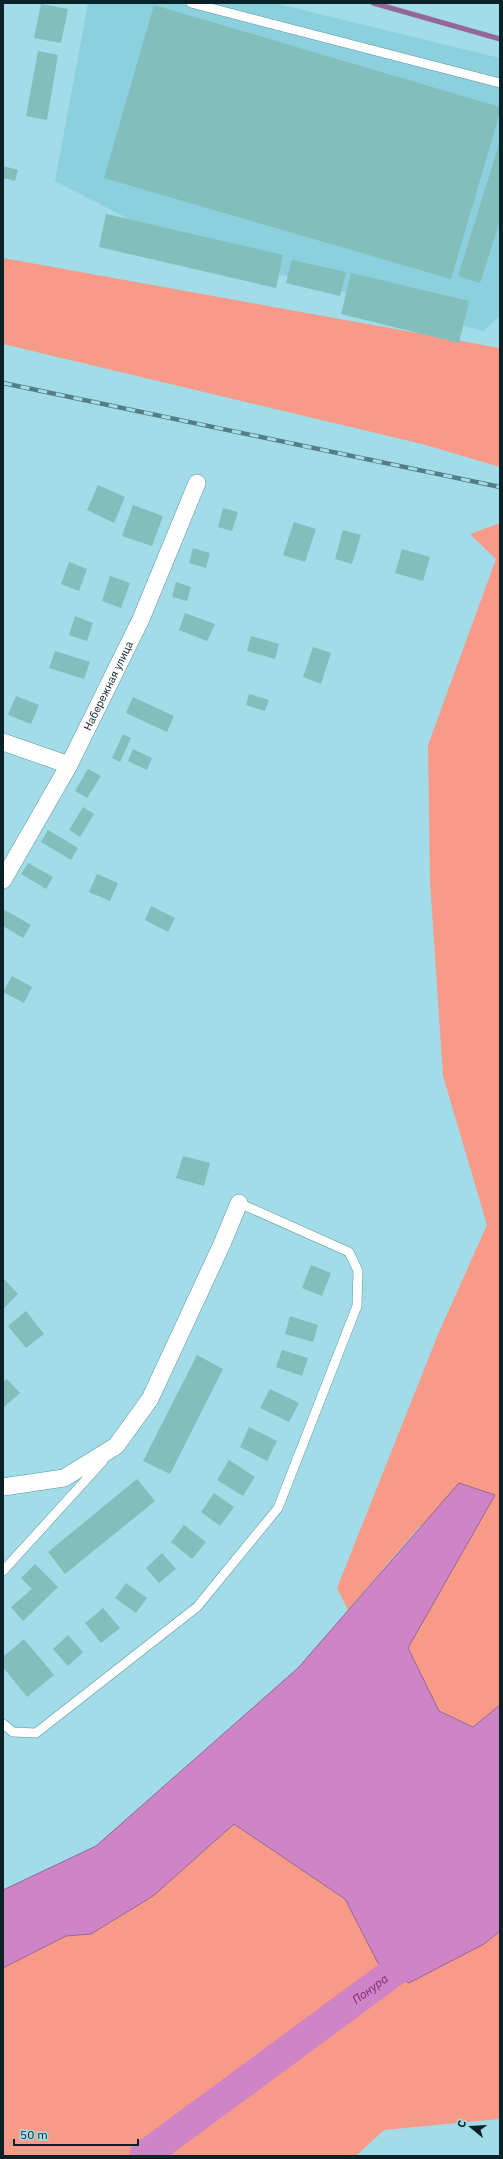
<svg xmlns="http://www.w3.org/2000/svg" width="503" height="2159" font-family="'IBM Plex Sans',sans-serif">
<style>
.built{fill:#8cd0dd}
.green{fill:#f89a88}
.water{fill:#cf84c5;stroke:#946796}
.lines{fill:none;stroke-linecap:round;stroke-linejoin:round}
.stream{stroke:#946796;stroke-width:5}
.river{stroke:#cf84c5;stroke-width:30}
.building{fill:#82bebb}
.service-casing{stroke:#5d95a1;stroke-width:10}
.minor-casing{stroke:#5d95a1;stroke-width:18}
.service{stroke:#fff;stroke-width:9}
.minor{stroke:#fff;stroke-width:17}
.rail-casing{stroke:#547d85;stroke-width:4.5}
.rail{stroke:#a2dce8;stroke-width:3;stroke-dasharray:9;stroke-linecap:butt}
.labels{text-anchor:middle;stroke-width:3;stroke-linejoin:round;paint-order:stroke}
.street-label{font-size:11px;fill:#0a2227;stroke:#a2dce8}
.water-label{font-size:12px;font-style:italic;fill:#7f2677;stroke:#a2dce8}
</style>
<rect width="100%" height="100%" fill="#a2dce8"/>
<path class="built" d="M88,3h186l226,55v258l-17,15 -298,-83 -130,-67z"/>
<path class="green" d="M3,258l497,90v119l-78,-23 -419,-100z
M500,523v1182l-27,22 -34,-16 -31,-63 87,-153 -76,32 -71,83 -11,-22 102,-256 48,-107 -44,-149 -13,-195 -2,-136 68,-186 -26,-25z
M234,1824l111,75 33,64 106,-19 16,-13v188l-116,11 -28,26h-353v-188l63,-32 25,-2 62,-38z"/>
<path class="water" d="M459,1483l36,12 -87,153 31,63 34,16 27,-22v226l-16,13 -75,39 -31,-20 -33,-64 -111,-75 -81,72 -62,38 -25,2 -63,32v-78l93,-44 202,-178z"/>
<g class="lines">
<path class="stream" d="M373,3l127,36"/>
<path class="river" id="s1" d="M144,2156l263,-194 9,-22"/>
</g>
<path class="building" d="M41,4l27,5 -7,34 -27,-5z
M154,5l346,102v5l-49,167 -347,-101z
M38,51l20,4 -11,65 -21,-4z
M500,141v80l-20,62 -22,-7z
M3,166l15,4 -3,11 -12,-3z
M106,214l177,41 -7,33 -177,-41z
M292,260l54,12 -6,24 -54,-13z
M351,273l118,28 -10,42 -118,-29z
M98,485l27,12 -11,26 -27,-13z
M133,505l30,11 -11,30 -30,-10z
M223,508l15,4 -6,19 -14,-4z
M294,522l22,7 -11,33 -22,-7z
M343,530l18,5 -9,29 -17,-5z
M193,548l17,5 -4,15 -17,-5z
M402,549l28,8 -7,24 -28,-8z
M69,562l18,7 -8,22 -18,-7z
M110,576l20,7 -9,25 -19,-7z
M176,582l15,5 -4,14 -15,-4z
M185,613l30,11 -8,17 -28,-11z
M75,616l18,7 -6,18 -18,-6z
M251,636l28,8 -4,15 -28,-8z
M313,647l18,6 -10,31 -18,-7z
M55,651l35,11 -6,17 -35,-11z
M249,694l20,6 -4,11 -19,-6z
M16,696l23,9 -8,19 -23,-9z
M133,697l41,19 -7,16 -41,-19z
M123,734l8,4 -11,24 -8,-4z
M133,749l19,9 -5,12 -19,-9z
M88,769l13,7 -14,22 -12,-7z
M83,807l11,7 -14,23 -11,-7z
M48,830l30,18 -7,12 -30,-18z
M28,863l25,14 -7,12 -25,-15z
M97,874l21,9 -8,18 -21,-9z
M151,906l24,12 -7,14 -23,-12z
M3,909l28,16 -8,13 -20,-12z
M12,976l20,11 -8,16 -21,-11z
M183,1156l27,7 -6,23 -28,-8z
M311,1265l20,8 -9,23 -20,-8z
M3,1278l15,16 -15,15z
M26,1311l18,23 -18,14 -18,-22z
M290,1316l28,9 -5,17 -28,-8z
M282,1350l26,8 -6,18 -26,-9z
M197,1355l26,14 -53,105 -27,-13z
M7,1379l13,14 -17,15v-26z
M270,1389l29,14 -10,19 -29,-14z
M249,1427l28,14 -10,20 -27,-14z
M229,1460l26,17 -12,19 -26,-16z
M137,1479l18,22 -90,73 -17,-22z
M214,1493l20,14 -14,19 -19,-14z
M184,1525l22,17 -14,17 -21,-17z
M162,1553l14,16 -17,14 -13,-15z
M35,1564l23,23 -35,34 -12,-14 21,-18 -11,-11z
M126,1583l21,15 -11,15 -21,-15z
M103,1608l17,20 -19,15 -16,-20z
M68,1635l15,17 -15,14 -15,-17z
M24,1639l30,36 -27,22 -24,-30v-10z"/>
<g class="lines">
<g class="service-casing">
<path id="service" d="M191,3l309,80
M3,1571l100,-110
M3,1724l10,8 23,1 161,-126 81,-99 79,-202 1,-35 -9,-19 -110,-49"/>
</g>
<g class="minor-casing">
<g id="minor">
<path d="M3,742l66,23"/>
<path id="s2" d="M3,880l66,-115 72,-146 56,-136"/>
<path d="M3,1487l61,-9 52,-32 34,-47 72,-155 17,-41"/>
</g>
</g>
<use href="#service" class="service"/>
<use href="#minor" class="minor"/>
<g class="rail-casing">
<path id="rail" d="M3,383l497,104"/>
</g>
<use href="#rail" class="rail"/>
</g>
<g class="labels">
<g class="street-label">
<text dy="4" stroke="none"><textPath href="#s2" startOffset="221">Набережная улица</textPath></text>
</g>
<g class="water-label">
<text dy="4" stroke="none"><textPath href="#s1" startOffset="281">Понура</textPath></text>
</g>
</g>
<rect width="503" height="2159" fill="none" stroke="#0a2227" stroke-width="8"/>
<g transform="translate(471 2127) rotate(288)" stroke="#a2dce8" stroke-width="3" paint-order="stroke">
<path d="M0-3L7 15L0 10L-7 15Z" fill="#0a2227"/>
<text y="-6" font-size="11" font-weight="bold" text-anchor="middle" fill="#0a2227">С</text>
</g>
<path d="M14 2139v6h124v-6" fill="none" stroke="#0a2227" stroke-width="2"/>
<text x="20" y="2139" font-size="12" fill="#0a2227" stroke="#a2dce8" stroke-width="3" paint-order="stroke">50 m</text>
</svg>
